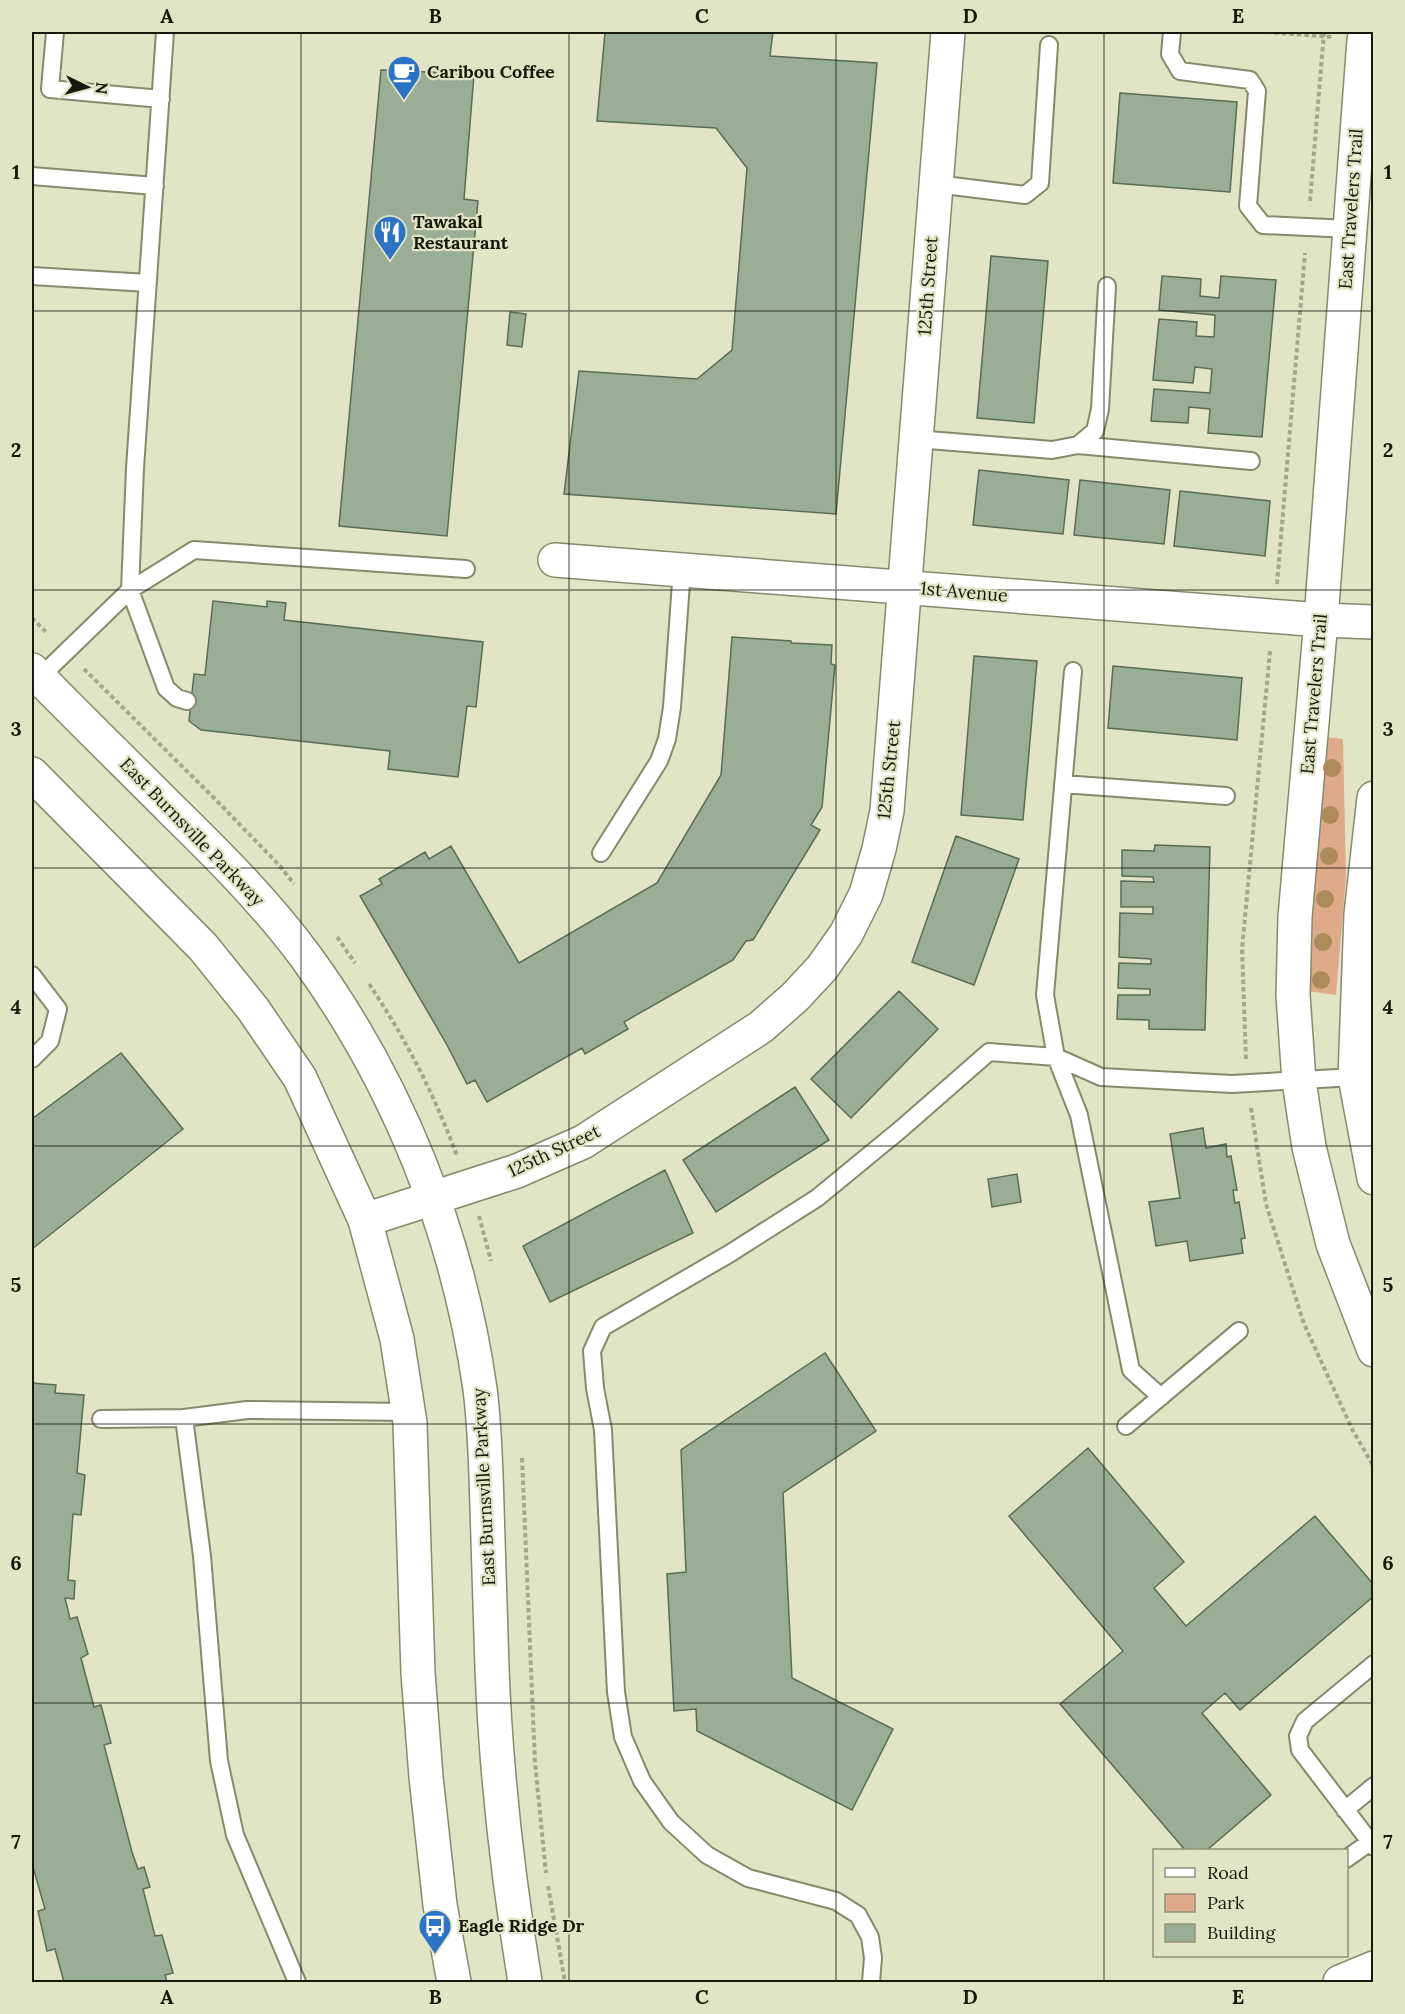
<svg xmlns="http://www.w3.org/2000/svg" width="1405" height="2014" font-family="Lora,serif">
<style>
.green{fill:#dfaa89}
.building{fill:#9aae95;stroke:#5a6c55;stroke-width:1.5}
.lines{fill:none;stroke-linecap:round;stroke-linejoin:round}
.lane-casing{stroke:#87896c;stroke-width:20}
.street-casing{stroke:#87896c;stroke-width:36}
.secondary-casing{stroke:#87896c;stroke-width:36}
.path{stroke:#a4a78d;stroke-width:4;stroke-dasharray:4.5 3;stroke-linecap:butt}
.lane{stroke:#fff;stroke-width:16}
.street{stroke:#fff;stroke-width:33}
.secondary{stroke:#fff;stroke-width:33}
.tree{fill:#ad8a5a}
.grid{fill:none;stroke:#18190d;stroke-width:1.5;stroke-opacity:0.55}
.labels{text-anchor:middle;stroke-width:4.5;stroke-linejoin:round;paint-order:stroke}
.poi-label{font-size:18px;font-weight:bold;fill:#18190d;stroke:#e2e5c5;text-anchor:start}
.street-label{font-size:18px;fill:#18190d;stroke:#e2e5c5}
.neatline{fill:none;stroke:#18190d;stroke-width:2}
.grid-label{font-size:20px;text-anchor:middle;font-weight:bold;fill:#18190d}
</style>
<rect width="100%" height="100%" fill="#e2e5c5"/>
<path class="green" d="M1325,737l18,2 3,137 -10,119 -29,-4z"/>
<path class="building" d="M605,32h168l-3,24 107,7 -41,451 -272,-20 15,-123 118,8 35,-29 15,-182 -31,-40 -119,-7z
M381,70l93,4 -10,125 14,2 -31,335 -108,-10z
M1120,93l117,9 -7,90 -117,-9z
M991,256l57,5 -14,162 -57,-5z
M1162,276l39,3 -1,17 19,2 2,-22 55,4 -14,157 -54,-4 2,-24 -21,-2 -1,16 -37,-2 3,-32 56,4 2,-24 -17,-2 -2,16 -40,-3 6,-61 38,3 -1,14 18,1 1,-22 -56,-5z
M510,312l16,2 -4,33 -15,-2z
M979,470l90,10 -6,54 -90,-9z
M1080,480l90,10 -6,54 -90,-9z
M1180,491l90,10 -5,55 -91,-10z
M213,601l54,6v-6l19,2 -2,17 199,22 -7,65 -9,-1 -9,71 -70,-8 2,-18 -189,-21 -12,-9 5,-47 11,1z
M732,637l59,4v2l41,2 -1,19 4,1 -13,142 -11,18 9,5 -67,110 -7,1 -13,19 -109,62 4,7 -43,25 -3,-6 -95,54 -12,-22 -8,4 -21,-41 -86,-147 22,-12 -3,-5 46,-27 4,7 22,-13 68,117 138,-80 64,-108z
M974,656l63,5 -14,159 -62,-5z
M1113,666l129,12 -5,62 -129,-12z
M956,836l63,23 -45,126 -62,-23z
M1155,845l55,2 -5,183 -56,-1v-9l-32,-1 1,-24h32v-6l-32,-1 1,-25 32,1v-5l-32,-2 1,-44 33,1v-7h-32v-26l33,1 -1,-5 -31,-1v-26l32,1z
M899,991l39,38 -87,89 -40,-39z
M121,1053l62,76 -151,120v-130z
M795,1087l34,53 -113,72 -33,-52z
M1203,1128l3,20 20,-4 1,13 4,-1 6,34h-4l2,13 4,-1 6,36 -4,1 2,14 -53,8 -3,-20 -31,5 -7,-44 31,-4 -10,-64z
M665,1170l28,63 -143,69 -27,-56z
M1017,1174l4,28 -29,5 -4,-28z
M825,1353l51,78 -93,62 9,185 101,51 -41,81 -155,-79 -1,-22 -22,2 -7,-137 19,-2 -5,-122z
M32,1383l24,2 -1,8 29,2 -7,78 8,2 -4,40 -8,-1 -5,66 7,1 -1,18 -9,-1 5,21 7,-2 11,37 -7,4 13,49 7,-2 10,38 -7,2 28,107 6,17 6,-2 6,20 -7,2 12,47 7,-1 11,38 -8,2 2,7h-103l-9,-33 -8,2 -9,-40 7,-2 -12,-42h-1z
M1088,1448l96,114 -30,26 32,38 129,-110 59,69v11l-134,114 -15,-17 -23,20 69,82 -64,55h-22l-125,-146 63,-53 -114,-135z"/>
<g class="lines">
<g class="lane-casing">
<path id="lane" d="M55,32l-5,57 111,10
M165,32l-30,436 -5,122 36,98 11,10 10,3
M1172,32l-2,22 10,17 70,9 7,11 -9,115 15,19 87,4
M32,176l123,10
M936,184l89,11 15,-12 9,-138
M32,276l116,7
M916,439l136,11 26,-5 17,-14 5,-22 7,-123
M1078,445l173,16
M1073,671l-28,324 11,62 23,58 52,255 30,27
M36,681l94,-91 64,-40 272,19
M1063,784l163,12
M601,853l58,-92 8,-22 5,-32 10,-138
M32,975l26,34 -8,32 -18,18
M101,1419l83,-1
M1126,1426l113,-95
M1374,1664l-69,57 -7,15 2,14 74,97
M1345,1810l29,-24
M1346,1859l24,-17
M297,1982l-62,-147 -16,-74 -17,-205 -18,-138 63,-8 161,2
M871,1982l2,-24 -3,-21 -12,-22 -22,-14 -88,-23 -41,-23 -36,-33 -29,-41 -19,-44 -7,-45 -13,-262 -8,-42 -3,-37 11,-24 126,-73 88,-56 84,-69 88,-77 67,5 45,20 131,7 123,-7"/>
</g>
<g class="street-casing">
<path id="street" d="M555,560l766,60 53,2
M365,1220l152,-49 66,-29 178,-115 34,-30 27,-29 24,-34 20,-40 13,-45 8,-38 61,-779
M1340,1982l34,-14"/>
</g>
<g class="secondary-casing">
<path id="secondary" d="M1374,32l-10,8 -43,580 -26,297 -2,78 6,86 10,66 24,97 41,106
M32,670c46,47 93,93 140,140 48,47 94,93 134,147 92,126 152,277 174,432 5,39 6,79 7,118 2,53 3,107 5,161 4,106 16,210 33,314
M32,774l171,173 50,62 47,69 65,142 32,119 13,84 8,250 8,104 14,128 14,77
M1374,798l-13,116 -6,163 19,101"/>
</g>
<path class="path" d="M1267,32l65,5
M1310,201l14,-169
M1277,584l28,-331
M32,618l16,16
M84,669l132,131 64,66 14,18
M337,937l18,26
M369,984c36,53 66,112 88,172
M1246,1059l-4,-110 28,-298
M1251,1108l15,96 38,120 49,107 21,36
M479,1216l12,45
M522,1458l13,305 11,110
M548,1886l17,96"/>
<use href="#lane" class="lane"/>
<use href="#street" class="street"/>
<use href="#secondary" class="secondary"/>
</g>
<g class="tree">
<circle cx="1332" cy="768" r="9"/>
<circle cx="1330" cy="815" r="9"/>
<circle cx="1329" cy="856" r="9"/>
<circle cx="1325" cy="899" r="9"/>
<circle cx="1323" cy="942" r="9"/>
<circle cx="1321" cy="980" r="9"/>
</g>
<path class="grid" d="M301,32v1950M569,32v1950M836,32v1950M1104,32v1950M32,311h1342M32,590h1342M32,868h1342M32,1146h1342M32,1424h1342M32,1703h1342"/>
<defs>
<g id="cafe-pin" transform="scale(1.725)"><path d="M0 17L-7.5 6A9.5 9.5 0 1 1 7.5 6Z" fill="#2b74c5" stroke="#e2e5c5"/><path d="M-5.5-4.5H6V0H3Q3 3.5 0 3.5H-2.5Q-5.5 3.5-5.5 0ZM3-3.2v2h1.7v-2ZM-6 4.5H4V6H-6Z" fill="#fff"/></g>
<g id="restaurant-pin" transform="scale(1.725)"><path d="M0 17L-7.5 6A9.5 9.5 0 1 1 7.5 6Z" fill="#2b74c5" stroke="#e2e5c5"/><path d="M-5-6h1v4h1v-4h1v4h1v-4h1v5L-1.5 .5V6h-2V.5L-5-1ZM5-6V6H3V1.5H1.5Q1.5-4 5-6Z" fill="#fff"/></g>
<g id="bus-pin" transform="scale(1.725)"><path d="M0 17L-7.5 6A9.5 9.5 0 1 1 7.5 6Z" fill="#2b74c5" stroke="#e2e5c5"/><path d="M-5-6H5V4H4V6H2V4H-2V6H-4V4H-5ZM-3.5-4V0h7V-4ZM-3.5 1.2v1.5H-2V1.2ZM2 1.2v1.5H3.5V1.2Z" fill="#fff"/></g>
</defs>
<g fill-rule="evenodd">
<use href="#cafe-pin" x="404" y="72"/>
<use href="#restaurant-pin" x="390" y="232"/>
<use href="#bus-pin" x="435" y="1926"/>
</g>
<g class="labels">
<g class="poi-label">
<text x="427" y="78">Caribou Coffee</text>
<text x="413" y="228">Tawakal<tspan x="413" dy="21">Restaurant</tspan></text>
<text x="458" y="1932">Eagle Ridge Dr</text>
</g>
<g class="street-label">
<text transform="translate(1351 209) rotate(-86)" y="6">East Travelers Trail</text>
<text transform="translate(928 286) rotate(-86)" y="6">125th Street</text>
<text transform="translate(964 592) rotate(5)" y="6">1st Avenue</text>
<text transform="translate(1314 694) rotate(-85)" y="6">East Travelers Trail</text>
<text transform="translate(889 770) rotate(-84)" y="6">125th Street</text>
<text transform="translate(192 832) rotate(46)" y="6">East Burnsville Parkway</text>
<text transform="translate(554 1151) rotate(-25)" y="6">125th Street</text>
<text transform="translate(484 1487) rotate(-93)" y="6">East Burnsville Parkway</text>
</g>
</g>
<rect width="1405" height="2014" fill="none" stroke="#e2e5c5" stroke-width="66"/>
<rect x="1153" y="1849" width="195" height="108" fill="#e2e5c5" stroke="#91937b" stroke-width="1.5"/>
<rect x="1165" y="1868" width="30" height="9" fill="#ffffff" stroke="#91937b" stroke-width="1.5"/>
<text x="1207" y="1879" font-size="18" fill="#18190d">Road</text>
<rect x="1165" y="1894" width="30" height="18" fill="#dfaa89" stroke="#91937b" stroke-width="1.5"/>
<text x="1207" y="1909" font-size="18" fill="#18190d">Park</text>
<rect x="1165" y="1924" width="30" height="18" fill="#9aae95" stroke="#91937b" stroke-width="1.5"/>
<text x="1207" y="1939" font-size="18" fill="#18190d">Building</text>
<g transform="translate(87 87) rotate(95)" stroke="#e2e5c5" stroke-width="4.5" paint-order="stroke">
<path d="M0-4.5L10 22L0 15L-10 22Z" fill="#18190d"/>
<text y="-9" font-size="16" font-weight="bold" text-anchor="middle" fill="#18190d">N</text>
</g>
<rect x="33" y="33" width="1339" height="1948" class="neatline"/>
<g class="grid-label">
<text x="167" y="23">A</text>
<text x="435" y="23">B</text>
<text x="702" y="23">C</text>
<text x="970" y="23">D</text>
<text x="1238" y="23">E</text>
<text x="16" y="179">1</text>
<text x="1388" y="179">1</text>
<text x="16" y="457">2</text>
<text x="1388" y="457">2</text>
<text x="16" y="736">3</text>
<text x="1388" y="736">3</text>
<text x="16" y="1014">4</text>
<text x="1388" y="1014">4</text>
<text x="16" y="1292">5</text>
<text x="1388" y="1292">5</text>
<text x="16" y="1570">6</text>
<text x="1388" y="1570">6</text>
<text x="16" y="1849">7</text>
<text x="1388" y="1849">7</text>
<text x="167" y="2004">A</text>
<text x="435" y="2004">B</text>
<text x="702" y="2004">C</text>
<text x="970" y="2004">D</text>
<text x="1238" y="2004">E</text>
</g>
</svg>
